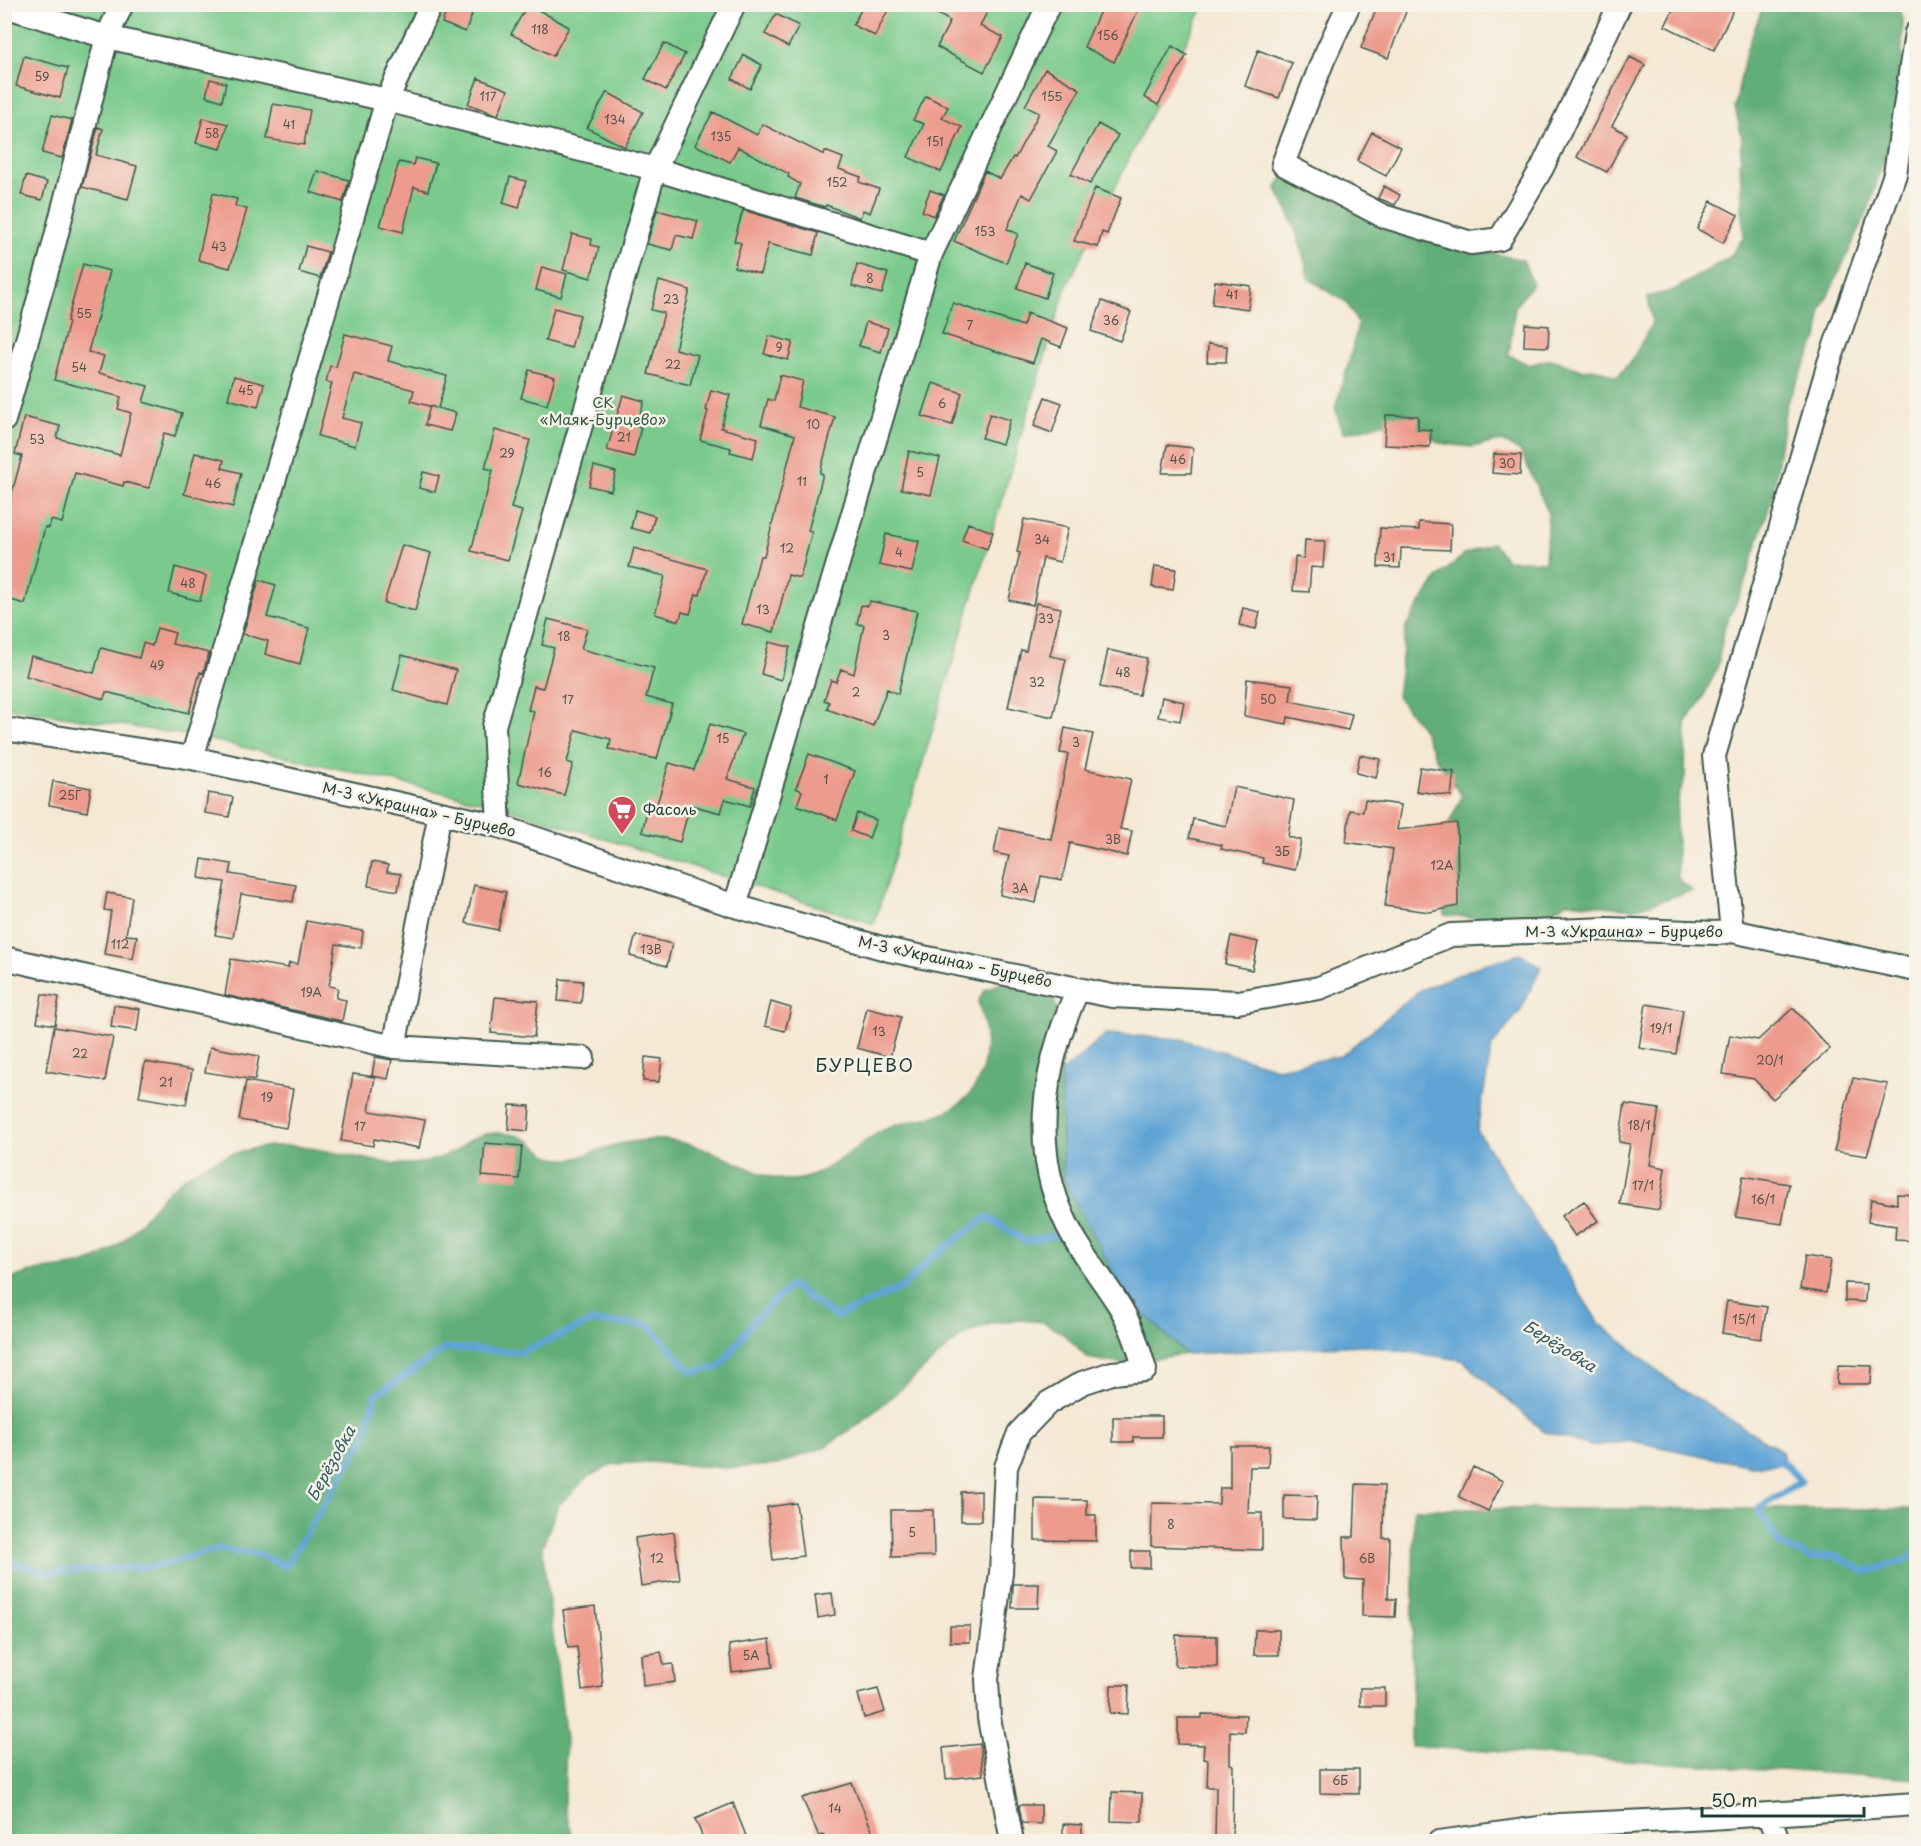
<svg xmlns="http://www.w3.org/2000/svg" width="1921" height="1846" font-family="'Playpen Sans',sans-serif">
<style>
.green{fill:#79ca8c;stroke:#4c8460;stroke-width:1.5}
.forest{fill:#62ae78;stroke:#407656;stroke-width:1.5}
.water{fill:#60a4d5;stroke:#407084;stroke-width:1.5}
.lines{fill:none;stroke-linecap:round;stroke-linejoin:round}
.stream{stroke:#60a4d5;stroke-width:7}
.building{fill:#ed9b8d}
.minor-casing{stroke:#3f574c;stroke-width:26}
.minor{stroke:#fff;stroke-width:22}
.labels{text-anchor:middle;stroke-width:5;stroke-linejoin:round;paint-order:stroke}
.number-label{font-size:12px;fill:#52544a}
.park-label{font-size:15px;fill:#315946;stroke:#f7f3e8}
.street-label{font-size:15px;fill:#1f3d34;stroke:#f7f3e8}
.poi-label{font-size:15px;fill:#1f3d34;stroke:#f7f3e8;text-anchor:start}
.water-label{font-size:16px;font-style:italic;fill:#325c64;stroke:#f7f3e8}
.quarter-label{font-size:18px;letter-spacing:1.5px;fill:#1f3d34;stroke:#f7f3e8}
</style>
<rect width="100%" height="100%" fill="#f7f3e8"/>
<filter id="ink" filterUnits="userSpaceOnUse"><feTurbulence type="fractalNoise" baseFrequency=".0167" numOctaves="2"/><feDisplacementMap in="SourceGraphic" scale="12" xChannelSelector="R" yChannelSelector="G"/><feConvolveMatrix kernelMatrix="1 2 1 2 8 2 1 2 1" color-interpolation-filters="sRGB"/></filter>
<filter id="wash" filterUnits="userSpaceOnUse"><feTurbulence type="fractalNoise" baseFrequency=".008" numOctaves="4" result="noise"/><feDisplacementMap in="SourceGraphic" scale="24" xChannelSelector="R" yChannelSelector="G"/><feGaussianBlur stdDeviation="1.35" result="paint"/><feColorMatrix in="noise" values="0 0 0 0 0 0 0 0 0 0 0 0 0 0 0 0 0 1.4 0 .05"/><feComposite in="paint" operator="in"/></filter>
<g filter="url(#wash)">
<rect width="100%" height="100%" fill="#f5e9d5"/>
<path class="green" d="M4,5h1200l-139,285 -191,634 -376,-119 -300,-68 -193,-30z"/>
<path class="forest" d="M1767,4l129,1 7,14 -2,70 -8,42 -25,80 -47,99 -2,25 -33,70 -13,90 -31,96 -17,34 -8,44 -19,38 -12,14 -1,56 -7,22 -2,22 2,58 14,12 -58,18 -66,-7 -27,14 -48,4 -49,-5 1,-83 17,-36 -24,-34 -16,-34 -25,-32 9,-70 32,-49 27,-23 27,-11 15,17 38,2 3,-50 -27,-60 -19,-11 -31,6 -32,-4 -14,-11 -24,-12 -58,13 -8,-25 14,-46 9,-38 -12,-22 -37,-23c-8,-34 -15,-61 -33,-90l8,-13 149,65 90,19 10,24 -18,22 -6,49 20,10 22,-6 30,11 16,-1 20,8 15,-17 20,-37 -4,-26 26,-7 56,-33 14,-20 -4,-71 2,-28 -7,-31 11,-56 17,-44z
M1001,983l33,6 17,8 8,14 2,62 64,222 61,59 -65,10 -33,-6 -23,-23 -22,-13 -22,-2 -29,3 -29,12 -98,85 -41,27 -47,18 -52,3 -76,-6 -35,2 -25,12 -31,30 -16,41 24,193 -2,67 10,34 -569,1v-559c28,-19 63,-10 93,-25 35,-18 45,-43 71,-68 25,-23 55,-36 88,-42 36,-7 73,4 109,11 11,2 23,5 34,5 18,1 35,-3 51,-11 12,-6 20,-17 35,-19 13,-2 28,-1 40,5 12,6 19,18 34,20 16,2 30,-6 45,-11 21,-7 47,-10 69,-7 23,4 44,13 65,23 19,8 34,17 55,16 29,-2 61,-34 86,-48 19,-11 40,-11 60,-18 50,-18 52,-70 38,-113l7,-11z
M1414,1509h502v270l-505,-33z"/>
<path class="water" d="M1521,954l20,13 -20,43 -29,36 -15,84 121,192 81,66 103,63 2,12 -33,3 -119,-25 -42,5 -47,-15 -81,-71 -99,-15 -177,9 -61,-59 -62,-117 -2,-105 45,-39 75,5 96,29 64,-12 79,-66 64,-26z"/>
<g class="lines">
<path class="stream" d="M1776,1460l8,3 17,18 -43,28 22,36 31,13 25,-2 30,16 39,-12 11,-8
M4,1561l44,11 110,-6 58,-17 42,5 28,12 78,-127 12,-44 70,-47 75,4 70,-30 58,3 42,47 29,-5 35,-48 36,-34 45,32 67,-30 29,-30 55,-40 38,24 42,-8"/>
</g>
<g id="blocks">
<path class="building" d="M528,4l41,23 -16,29 -42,-22z
M864,4h27l-16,32 -22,-11z
M920,4h71l-11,22 23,11 -19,35 -47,-25 13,-26z
M1108,4h33l-27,58 -30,-15 17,-38 4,2z
M1378,4h31l-21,54 -27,-10z
M1676,4h60l-22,46 -49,-24z
M448,6l24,9 -7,17 -23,-9z
M776,14l23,12 -11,21 -23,-13z
M664,43l21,11 -19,36 -21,-11z
M1172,46l15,9 -29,50 -14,-8z
M1258,50l34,13 -13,35 -34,-12z
M744,55l18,10 -12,24 -18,-10z
M24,56l44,12 -8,30 -44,-12z
M1630,57l15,8 -33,61 15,8 -20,38 -30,-15z
M1045,69l35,20 -32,57 9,5 -26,48 -9,-5 -15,35 11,5 -12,29 -52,-22 31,-70 15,8 13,-22 2,1 24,-45 -14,-7z
M478,78l30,12 -10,25 -30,-11z
M210,79l16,4 -4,18 -16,-5z
M607,92l36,20 -18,35 -38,-19z
M926,96l22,11 -6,11 20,9 -21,45 -33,-15 16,-33 -11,-4z
M273,104l37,6 -6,35 -37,-6z
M713,112l44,23 5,-11 62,31 1,-4 18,7 -4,11 22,8 -2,5 20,7 -9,24 -7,-3 -3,8 -34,-13 -1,2 -30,-9 5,-14 -12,-7 1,-3 -51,-27 -8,15 -35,-17z
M52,115l20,5 -10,38 -20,-5z
M203,118l25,6 -7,25 -25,-6z
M1098,124l20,11 -28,49 -19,-10z
M98,127l5,2 -7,26 41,11 -9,33 -46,-12z
M1372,132l29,15 -15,29 -29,-15z
M415,158l21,5 -8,28 -14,-4 -11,45 -23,-6 19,-64 14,3z
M317,171l32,9 -6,22 -33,-10z
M26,176l21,6 -5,18 -21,-5z
M510,177l16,4 -7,27 -16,-5z
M1384,186l16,9 -5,10 -17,-7z
M1095,188l26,10 -14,36 -5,-2 -4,15 -24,-6z
M930,190l14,5 -10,21 -12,-5z
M213,193l24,6 -2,7 12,3 -17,59 -32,-8z
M1711,201l27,14 -15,28 -26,-14z
M657,210l41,11 -5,18 -17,-4 -4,15 -25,-6z
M743,210l75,23 -5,22 -45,-11 -8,30 -26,-7 7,-24 -7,-2z
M572,234l20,5 -1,6 8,2 -8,31 -28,-8z
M306,246l22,6 -8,26 -21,-6z
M1025,263l28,10 -8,25 -28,-10z
M83,264l27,7 -22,81 16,4 -5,17 49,13 -5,16 39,11 -7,23 -11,-3 -15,55 -25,-6 -1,4 -48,-13 -13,50 -11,-3 -2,8 -4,-1 -20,77 -21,-6v-76l18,-66 -7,-2 9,-37 36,9 -3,12 63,17 11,-42 -13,-4 3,-12 -67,-17 15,-58 -2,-1z
M857,264l31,9 -6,21 -30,-8z
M542,267l25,7 -6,23 -25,-7z
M659,281l31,9 -15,59 23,6 -8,30 -42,-11 16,-61 -13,-3z
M1215,281l36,5 -3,23 -36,-5z
M1102,301l29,11 -11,29 -29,-10z
M953,303l70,23 4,-13 41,15 -7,19 -20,-8 -8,24 -91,-29z
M554,308l26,7 -9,33 -26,-7z
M866,322l22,6 -7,24 -22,-6z
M1525,324l24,2 -1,21 -24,-1z
M345,334l47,12 -4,15 59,15 -9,32 18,5 -6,18 -25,-6 5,-19 6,2 -25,-7 3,-11 -60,-16 -12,44 19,5 -6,23 -37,-10 14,-53 -6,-1 4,-16 6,1z
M769,336l24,6 -5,18 -24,-6z
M1208,344l19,2 -1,16h-19z
M529,370l26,7 -8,28 -26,-7z
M780,375l23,6 -6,26 38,10 -15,56 3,1 -15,57 4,1 -12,46 -12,-3 -14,57 -32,-8 18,-68h4l31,-121 -34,-10 7,-26 6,2z
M234,376l30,8 -6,23 -30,-8z
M933,383l29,10 -10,32 -30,-9z
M711,390l19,5 -9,33 37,10 -5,20 -23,-6 1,-4 -31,-8 8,-29 -2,-1z
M623,395l21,6 -7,25 4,1 -7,30 -27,-7z
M1045,397l17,6 -10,30 -18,-7z
M990,414l20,6 -8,24 -20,-6z
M1386,415l32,1v13l13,1 -1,17 -46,-2z
M495,430l35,10 -19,68 11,3 -14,49 -37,-9 22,-81 -8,-2z
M1167,445l26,3 -2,25h-29z
M909,451l31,7 -9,37 -30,-6z
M195,453l29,7 -2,8 19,5 -8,34 -49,-13z
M1494,454l27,1 -1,20 -28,-2z
M594,466l22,6 -5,19 -22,-5z
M423,472l16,4 -4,16 -16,-4z
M635,510l20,6 -5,17 -19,-5z
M1024,519l44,9 -8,34 -17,-4 -10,47 -24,-5 11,-47 -3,-1z
M1419,522l32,2 -1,26 -49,-2 -1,20 -22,-1 2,-39 39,2z
M968,523l25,9 -6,17 -25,-9z
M886,534l33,7 -7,31 -33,-7z
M1305,540l20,1 -2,27 -12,-1 -2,25 -16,-1 2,-34 9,1z
M402,545l29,8 -16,58 -31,-8z
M634,548l73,21 -7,26 -4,-1 -6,20 -8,-2 -3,9 -24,-7 10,-38 -36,-9z
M1155,566l21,3 -3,21 -21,-3z
M175,567l31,9 -6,25 -31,-8z
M259,580l17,5 -9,32 42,11 -9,36 -35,-10 3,-13 -25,-7z
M870,601l47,10 -19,83 -11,-5 -14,37 -46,-17 2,-7 -5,-2 7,-20 5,2 5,-13 13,5 10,-49 -7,-1 4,-19 7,1z
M1036,603l25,5 -11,48 16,3 -13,58 -45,-10 13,-57 5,1z
M1243,608l17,4 -4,17 -17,-4z
M548,619l39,10 -6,20 73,19 -8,29 26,7 -15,55 -48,-10 2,-10 -35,-9 -9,32 6,2 -9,31 -46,-12 16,-72 -6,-1 6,-24 9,2 11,-40 -12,-3z
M157,628l18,5 -3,11 37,9 -6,20 -3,-1 -11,41 -83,-21 -2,7 -78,-23 5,-20 63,17 7,-25 38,10 4,-15 9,3z
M769,642l21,5 -9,33 -20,-6z
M1108,650l39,8 -8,37 -39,-8z
M402,655l54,15 -9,35 -54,-15z
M1247,679l45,6 -2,16 62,13 -4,16 -60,-13 -1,7 -43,-8z
M1162,697l22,5 -4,19 -22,-4z
M710,724l33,10 -16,45 28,8 -5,19 -25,-7 -4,14 -31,-8 -10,37 -38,-10 7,-30 8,2 12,-41 25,7z
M1065,728l28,6 -8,35 46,10 -11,50 12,2 -5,25 -57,-13 -8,37 -21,-4 -5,27 -36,-8 9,-39 -15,-3 5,-25 52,11 17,-85 -8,-1z
M809,754l46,17 -18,49 -40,-15 5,-14 -6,-3z
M1360,755l20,4 -4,19 -20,-5z
M1420,767l34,5 -3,24 -35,-5z
M53,781l38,7 -4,24 -38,-7z
M1234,787l60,13 -6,37 13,3 -6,30 -33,-7 1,-5 -42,-9 1,-4 -33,-7 4,-19 33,7z
M208,793l25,4 -4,20 -24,-4z
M1365,800l36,5 -4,25 60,-7 1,83 -28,6 -45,-6 8,-57 -47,-7 4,-32 13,2z
M857,813l19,7 -7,18 -18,-7z
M202,859l30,5 -2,10 66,11 -3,17 -52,-8 -8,44 -18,-3 10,-53 -26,-4z
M372,862l16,3 -1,7 14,2 -3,17 -30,-5z
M474,885l32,7 -8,38 -32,-7z
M107,893l25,4 -6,38 11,1 -4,23 -29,-5 7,-43 -7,-1z
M306,921l57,10 -2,17 -25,-4 -7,42 9,2 -2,10 10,2 -4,21 -117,-26 6,-36 57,9 1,-5 9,1z
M636,935l36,9 -5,22 -37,-10z
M1231,936l27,6 -6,28 -27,-6z
M560,979l23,2 -2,22 -23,-2z
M42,994l17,3 -4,28 -18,-3z
M495,997l43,4 -4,36 -43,-4z
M771,1002l20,6 -6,23 -20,-5z
M1646,1004l37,6 -7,44 -37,-6z
M114,1005l26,4 -3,22 -26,-4z
M867,1008l34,9 -11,40 -33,-9z
M1793,1008l37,41 -57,50 -19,-20 -31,-5 7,-39 28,5z
M54,1027l59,10 -8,44 -59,-10z
M210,1047l49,9 -4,24 -50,-8z
M375,1057l17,3 -4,19 -16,-3z
M645,1057l17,2 -3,23 -16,-1z
M145,1062l47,8 -6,35 -47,-8z
M353,1074l22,3 -6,34 56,9 -6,28 -45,-9 -1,7 -32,-5z
M1853,1078l35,6 -21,72 -33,-5z
M246,1081l47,8 -7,39 -47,-8z
M1625,1104l34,5 -9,56 15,3 -6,42 -39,-6 10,-60 -11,-2z
M510,1105l20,1 -2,25 -20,-2z
M485,1143l37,3 -3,33 -37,-3z
M1743,1176l46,8 -7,40 -46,-7z
M1897,1194l20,1 -1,46 -21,-1 1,-14 -28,-4 3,-23 26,5z
M1584,1201l14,20 -23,15 -14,-20z
M1805,1256l26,4 -5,33 -26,-4z
M1845,1283l21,1 -1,18 -20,-1z
M1727,1301l40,6 -6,32 -39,-6z
M1838,1365l34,1 -1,18h-34z
M1140,1416h22v21h-29v5h-20v-25h27z
M1230,1446h39l-1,21h-18l-2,46h14v37l-111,-4 1,-43 67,1 1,-16h10z
M1473,1467l30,14 -15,30 -29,-14z
M1356,1484l28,1 -1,53h7l-2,61h8l-1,18 -33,-1 1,-36 -18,-1 -1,-42h10z
M981,1491v30h-20v-29z
M1284,1495l33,1 -1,24 -32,-1z
M1035,1499l52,1v15h9v26l-61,-1z
M796,1503l7,53 -30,4 -6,-53z
M891,1510h42l1,46 -42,1z
M674,1532l6,48 -39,6 -6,-48z
M1131,1551h19v17h-19z
M1013,1584h26l-1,24h-26z
M832,1593l3,22 -17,3 -3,-23z
M595,1606l8,81 -21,3 -5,-43 -9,1 -5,-38z
M950,1626h20v16h-20z
M1255,1630h24v25h-25z
M1176,1635l41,1v31l-42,-1z
M770,1639l3,28 -41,5 -3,-27z
M661,1652l3,13 9,-1 2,18 -32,4 -2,-31z
M1111,1685h18l-1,29 -18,-1z
M1360,1688h25v18h-25z
M878,1689l7,23 -21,6 -6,-24z
M1202,1714l44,1 -1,17 -15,-1v33l3,1 -1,77h-17l1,-55h-9l1,-27 -5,-1 1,-14 -26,-1v-26h24z
M980,1744l3,31 -37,4 -3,-31z
M1320,1769h39v25l-39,-1z
M852,1783l25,59h-52l-1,-7 -5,1 -17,-38z
M1112,1792l30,1v29l-31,-1z
M733,1803l13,33 -12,6h-29l-10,-23z
M1019,1805h22v19l-19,-1z
M1063,1824l19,1v17h-19z"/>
</g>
</g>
<g filter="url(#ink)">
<use href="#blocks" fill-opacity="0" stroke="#3f574c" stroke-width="1.5"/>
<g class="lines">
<g class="minor-casing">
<path id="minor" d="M1349,4l-26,56 -40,104 100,52 88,27 29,-4 42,-71 78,-164
M4,6l103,31 280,63 268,69 276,85
M4,420l46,-160 57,-223 15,-33
M4,729l188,29 307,68 236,80 154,44 223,46 126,6 81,-14 132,-53 156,-6 110,4 15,-2 184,39
M192,758l195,-658 44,-96
M499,826l-5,-100 161,-557 79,-165
M735,906l196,-652 118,-250
M1732,931l-18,-175 115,-393 66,-189 21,-141
M4,958l390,89 189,11
M394,1047l46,-234
M1768,1814l11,28
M1011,1836l-22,-118 -2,-39 14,-106 5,-106 13,-34 29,-30 34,-20 30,-10 33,-3c-7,-24 -14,-47 -28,-68 -17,-27 -40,-54 -53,-84 -35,-76 -19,-156 14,-229
M1439,1842l121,-17 150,-7 206,-14"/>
</g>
<use href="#minor" class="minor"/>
</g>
</g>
<defs>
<g id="supermarket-pin" transform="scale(1.5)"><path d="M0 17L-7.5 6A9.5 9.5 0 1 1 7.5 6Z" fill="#d1495b" stroke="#f7f3e8"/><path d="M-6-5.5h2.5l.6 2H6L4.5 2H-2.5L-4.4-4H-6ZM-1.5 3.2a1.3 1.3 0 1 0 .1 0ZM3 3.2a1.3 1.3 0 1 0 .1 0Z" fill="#fff"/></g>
</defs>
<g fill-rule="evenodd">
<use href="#supermarket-pin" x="622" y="810"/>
</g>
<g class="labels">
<g class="number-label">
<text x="540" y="34">118</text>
<text x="1108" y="40">156</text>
<text x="42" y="81">59</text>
<text x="488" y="101">117</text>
<text x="1052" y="101">155</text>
<text x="615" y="124">134</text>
<text x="289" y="129">41</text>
<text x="212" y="138">58</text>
<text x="721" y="141">135</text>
<text x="935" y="146">151</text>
<text x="837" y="187">152</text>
<text x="985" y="236">153</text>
<text x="219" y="251">43</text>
<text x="870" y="283">8</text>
<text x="1232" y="299">41</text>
<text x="671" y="304">23</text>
<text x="84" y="318">55</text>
<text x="1111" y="325">36</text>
<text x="970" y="330">7</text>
<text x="779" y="352">9</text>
<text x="673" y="369">22</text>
<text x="79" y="372">54</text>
<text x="246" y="395">45</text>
<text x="942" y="408">6</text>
<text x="813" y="429">10</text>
<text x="624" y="442">21</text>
<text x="37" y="444">53</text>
<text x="507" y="458">29</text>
<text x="1178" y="464">46</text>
<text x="1507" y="468">30</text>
<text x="920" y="477">5</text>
<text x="802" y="486">11</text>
<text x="213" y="488">46</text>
<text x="1042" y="544">34</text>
<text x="787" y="553">12</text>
<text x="899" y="557">4</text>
<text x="1389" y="562">31</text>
<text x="188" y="588">48</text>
<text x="763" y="614">13</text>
<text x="1046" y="623">33</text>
<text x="886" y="640">3</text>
<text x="564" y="641">18</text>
<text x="157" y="670">49</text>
<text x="1123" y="677">48</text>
<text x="1037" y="687">32</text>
<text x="856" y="697">2</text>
<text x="568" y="704">17</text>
<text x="1268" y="704">50</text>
<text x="723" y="743">15</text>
<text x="1076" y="747">3</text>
<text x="545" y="777">16</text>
<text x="826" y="784">1</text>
<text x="70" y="800">25Г</text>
<text x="1113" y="844">3В</text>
<text x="1282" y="856">3Б</text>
<text x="1442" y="870">12А</text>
<text x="1020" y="893">3А</text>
<text x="120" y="949">112</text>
<text x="651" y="954">13В</text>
<text x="311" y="997">19А</text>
<text x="1661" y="1033">19/1</text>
<text x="879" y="1036">13</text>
<text x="80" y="1058">22</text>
<text x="1770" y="1065">20/1</text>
<text x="166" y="1087">21</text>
<text x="267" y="1102">19</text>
<text x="1639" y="1130">18/1</text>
<text x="360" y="1131">17</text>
<text x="1643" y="1190">17/1</text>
<text x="1763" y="1204">16/1</text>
<text x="1744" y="1324">15/1</text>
<text x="1171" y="1529">8</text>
<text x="912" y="1537">5</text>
<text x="657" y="1563">12</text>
<text x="1367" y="1563">6В</text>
<text x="751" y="1660">5А</text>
<text x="1340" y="1785">6Б</text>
<text x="835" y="1813">14</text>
</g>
<g class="park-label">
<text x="603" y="408">СК<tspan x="603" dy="17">«Маяк-Бурцево»</tspan></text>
</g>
<g class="street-label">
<text transform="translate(419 810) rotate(13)" y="5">М-3 «Украина» – Бурцево</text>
<text x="1624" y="937">М-3 «Украина» – Бурцево</text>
<text transform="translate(955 962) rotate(12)" y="5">М-3 «Украина» – Бурцево</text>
</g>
<g class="poi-label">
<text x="643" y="815">Фасоль</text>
</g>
<g class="water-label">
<text transform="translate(1560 1346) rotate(32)" y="6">Берёзовка</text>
<text transform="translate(331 1463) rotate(-61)" y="6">Берёзовка</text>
</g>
<g class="quarter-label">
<text x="865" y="1072">БУРЦЕВО</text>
</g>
</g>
<rect width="1921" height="1846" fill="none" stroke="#f7f3e8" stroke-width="24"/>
<path d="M1702 1807v9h162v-9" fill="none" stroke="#1f3d34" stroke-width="3"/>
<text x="1711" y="1807" font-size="18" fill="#1f3d34" stroke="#f7f3e8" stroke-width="4.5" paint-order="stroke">50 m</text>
</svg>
